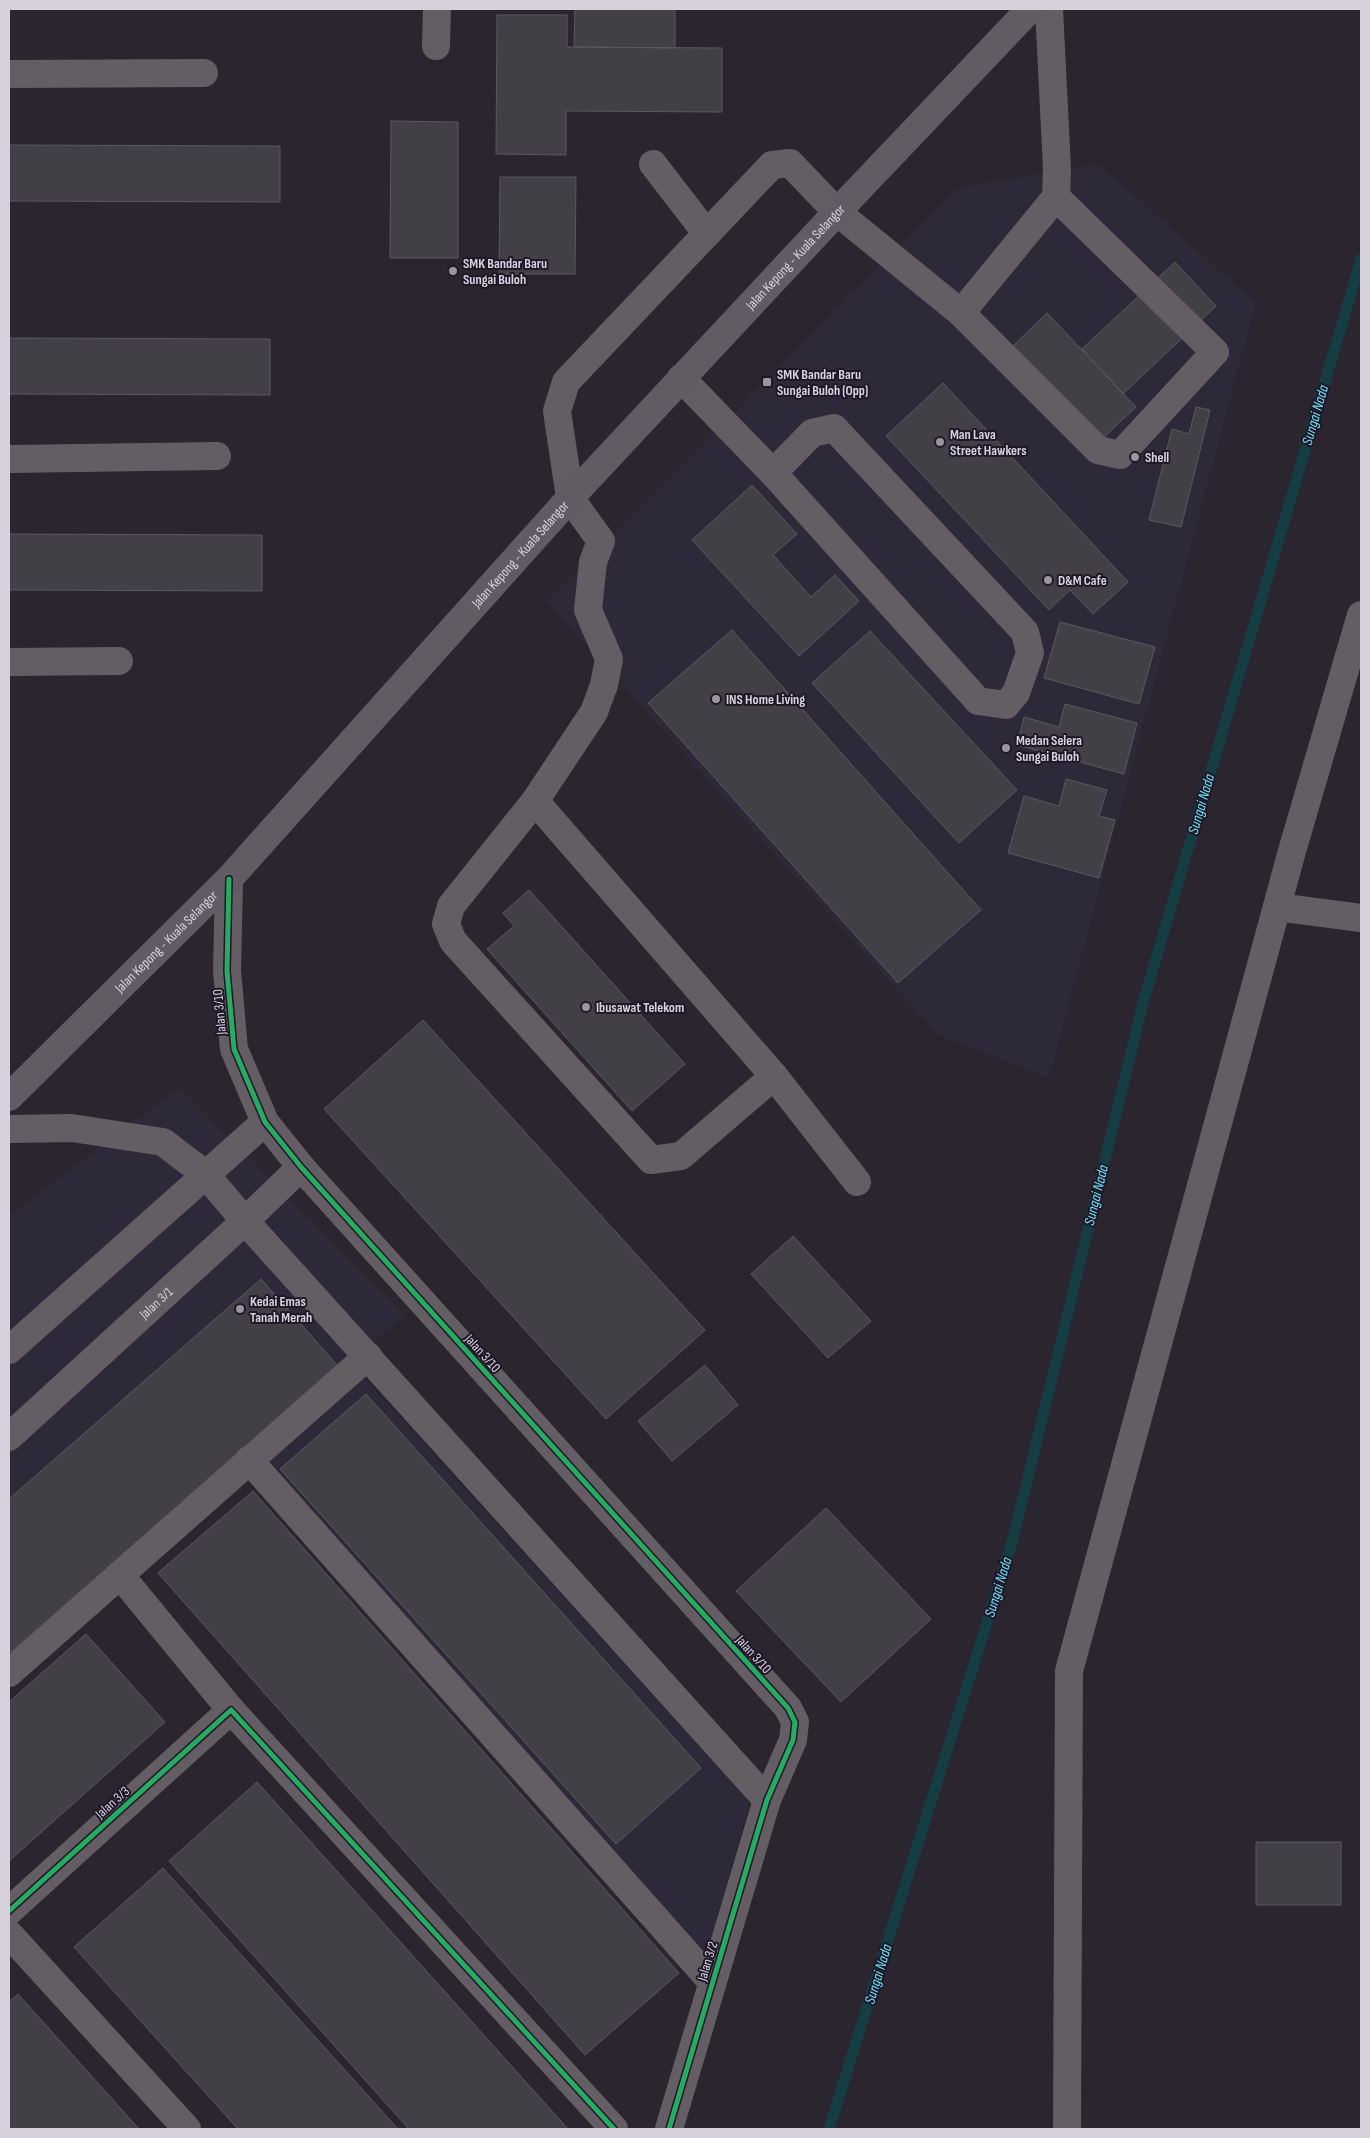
<svg xmlns="http://www.w3.org/2000/svg" width="1370" height="2138" font-family="'Sofia Sans Condensed',sans-serif">
<style>
.commercial{fill:#2d2939}
.lines{fill:none;stroke-linecap:round;stroke-linejoin:round}
.stream{stroke:#143d44;stroke-width:11}
.building{fill:#423f46;stroke:#5d5860}
.minor{stroke:#645d64;stroke-width:28}
.highway{stroke:#635b64;stroke-width:28}
.cycleway-casing{stroke:#201728;stroke-width:8}
.cycleway{stroke:#26ab63;stroke-width:5}
.poi-dot{fill:#9a95a0;stroke:#201728;stroke-width:2}
.labels{text-anchor:middle;stroke-width:4;stroke-linejoin:round;paint-order:stroke}
.street-label{font-size:14px;fill:#d7d1dd;stroke:#201728}
.poi-label{font-size:14px;font-weight:bold;fill:#d7d1dd;stroke:#201728;text-anchor:start}
.water-label{font-size:15px;font-style:italic;fill:#69e3f8;stroke:#201728}
</style>
<rect width="100%" height="100%" fill="#2a252e"/>
<path class="commercial" d="M1098,164l158,138 -207,776 -111,-43 -392,-434 411,-413z
M179,1088l226,227 -396,351v-450z
M361,1375l389,426 -45,161 -440,-501z"/>
<g class="lines">
<path class="stream" d="M829,2129l184,-590 130,-536 218,-744"/>
</g>
<path class="building" d="M575,9h100v39l-101,-1z
M497,15h70v32l155,1v64l-156,-1v44l-70,-1z
M391,121l67,1v136h-68z
M9,145l271,1v56l-271,-1z
M500,177h76l-1,97h-76z
M1175,262l41,44 -93,88 -41,-45z
M1047,313l89,94 -35,33 -89,-93z
M9,338l261,1v56l-261,-1z
M943,383l185,199 -35,32 -23,-24 -21,20 -163,-174z
M1196,407l14,3 -29,117 -32,-7 23,-91 17,5z
M752,485l45,49 -24,21 38,42 24,-22 24,26 -60,55 -107,-116z
M9,534l253,1v56l-253,-1z
M1060,622l95,25 -16,57 -95,-26z
M732,630l249,280 -83,73 -250,-280z
M870,631l147,159 -58,53 -147,-160z
M1065,704l72,19 -13,51 -107,-29 7,-28 35,10z
M1066,779l41,11 -8,26 16,4 -16,58 -91,-25 16,-57 35,10z
M529,890l156,174 -53,47 -145,-162 27,-23 -11,-13z
M423,1020l282,310 -99,89 -282,-310z
M793,1236l78,85 -43,37 -77,-84z
M261,1279l77,87 -327,286 -2,-3v-150z
M705,1365l33,40 -66,56 -34,-40z
M366,1394l335,374 -85,76 -336,-375z
M253,1491l426,482 -94,82 -427,-482z
M826,1508l105,111 -90,83 -105,-111z
M86,1634l79,88 -156,139v-159z
M257,1782l311,347h-159l-240,-268z
M1256,1842h85v63h-85z
M163,1868l235,261h-160l-164,-182z
M18,1994l121,135h-130v-127z"/>
<g class="lines">
<g class="minor">
<path d="M436,46l1,-37"/>
<path d="M9,74l195,-1"/>
<path d="M653,164l54,70"/>
<path d="M961,313l95,-116 1,-28 -8,-160"/>
<path d="M681,378l92,95 205,228 28,4 10,-12 14,-40 -5,-21 -191,-204 -22,5 -39,40"/>
<path d="M9,459l208,-3"/>
<path d="M9,662l110,-1"/>
<path d="M535,801l-84,105 -5,18 7,17 198,219 30,-4 93,-80"/>
<path d="M229,879l-2,92 7,78 31,73 36,45 487,541 7,14 -2,18 -26,60 -98,329"/>
<path d="M1277,907l84,11"/>
<path d="M9,1129l63,-1 91,14 42,32 40,47 522,579"/>
<path d="M857,1182l-83,-106 -239,-275 59,-89 10,-27 5,-26 -21,-49 5,-48 8,-21 -31,-43 -13,-87 9,-29 206,-217 18,-2 47,49 124,101 137,137 22,5 95,-103 -159,-155"/>
<path d="M9,1350l256,-228"/>
<path id="s1" d="M9,1437l236,-216 56,-54"/>
<path d="M249,1460l463,522"/>
<path d="M120,1575l111,135 383,419"/>
<path d="M9,1673l359,-317"/>
<path d="M9,1911l222,-201"/>
<path d="M9,1934l178,195"/>
<path d="M1067,2129l2,-458 223,-820 69,-236"/>
</g>
<path class="highway" id="s2" d="M9,1097l220,-218 341,-381 267,-286 193,-203"/>
<g class="cycleway-casing">
<path id="cycleway" d="M229,879l-2,92 7,78 31,73 36,45 487,541 7,14 -2,18 -26,60 -98,329
M9,1911l222,-201 383,419"/>
</g>
<use href="#cycleway" class="cycleway"/>
</g>
<g class="poi-dot">
<circle cx="453" cy="271" r="5"/>
<rect x="762" y="377" width="10" height="10" rx="2.5"/>
<circle cx="940" cy="442" r="5"/>
<circle cx="1135" cy="457" r="5"/>
<circle cx="1048" cy="580" r="5"/>
<circle cx="716" cy="699" r="5"/>
<circle cx="1006" cy="748" r="5"/>
<circle cx="586" cy="1007" r="5"/>
<circle cx="240" cy="1309" r="5"/>
</g>
<g class="labels">
<g class="street-label">
<text dy="5" stroke="none"><textPath href="#s2" startOffset="1151">Jalan Kepong - Kuala Selangor</textPath></text>
<text dy="5" stroke="none"><textPath href="#s2" startOffset="746">Jalan Kepong - Kuala Selangor</textPath></text>
<text dy="5" stroke="none"><textPath href="#s2" startOffset="221">Jalan Kepong - Kuala Selangor</textPath></text>
<text transform="translate(219 1012) rotate(-95)" y="5">Jalan 3/10</text>
<text dy="5" stroke="none"><textPath href="#s1" startOffset="199">Jalan 3/1</textPath></text>
<text transform="translate(483 1353) rotate(48)" y="5">Jalan 3/10</text>
<text transform="translate(754 1654) rotate(48)" y="5">Jalan 3/10</text>
<text transform="translate(112 1802) rotate(-42)" y="5">Jalan 3/3</text>
<text transform="translate(707 1961) rotate(-73)" y="5">Jalan 3/2</text>
</g>
<g class="poi-label">
<text x="463" y="268">SMK Bandar Baru<tspan x="463" dy="16">Sungai Buloh</tspan></text>
<text x="777" y="379">SMK Bandar Baru<tspan x="777" dy="16">Sungai Buloh (Opp)</tspan></text>
<text x="950" y="439">Man Lava<tspan x="950" dy="16">Street Hawkers</tspan></text>
<text x="1145" y="462">Shell</text>
<text x="1058" y="585">D&amp;M Cafe</text>
<text x="726" y="704">INS Home Living</text>
<text x="1016" y="745">Medan Selera<tspan x="1016" dy="16">Sungai Buloh</tspan></text>
<text x="596" y="1012">Ibusawat Telekom</text>
<text x="250" y="1306">Kedai Emas<tspan x="250" dy="16">Tanah Merah</tspan></text>
</g>
<g class="water-label">
<text transform="translate(1315 415) rotate(-74)" y="5">Sungai Nada</text>
<text transform="translate(1201 804) rotate(-74)" y="5">Sungai Nada</text>
<text transform="translate(1096 1195) rotate(-76)" y="5">Sungai Nada</text>
<text transform="translate(998 1587) rotate(-73)" y="5">Sungai Nada</text>
<text transform="translate(878 1974) rotate(-73)" y="5">Sungai Nada</text>
</g>
</g>
<rect width="1370" height="2138" fill="none" stroke="#d7d1dd" stroke-width="20"/>
</svg>
